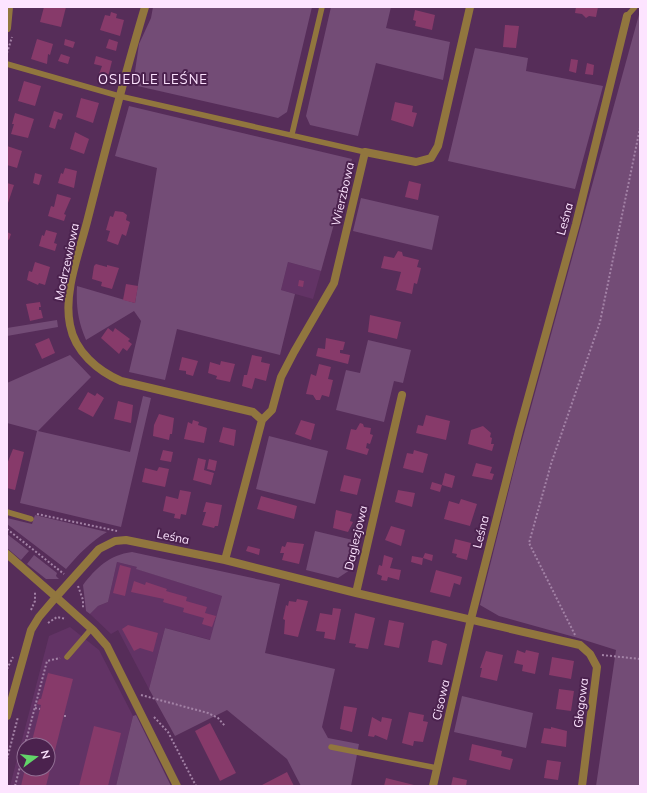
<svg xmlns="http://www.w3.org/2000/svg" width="647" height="793" font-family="Mulish,sans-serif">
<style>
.built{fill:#623365;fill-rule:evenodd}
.green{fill:#734c76}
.building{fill:#873a6a}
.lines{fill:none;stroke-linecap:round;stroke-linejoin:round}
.path{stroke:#a382a6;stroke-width:2;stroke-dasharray:2 2;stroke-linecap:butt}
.service{stroke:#91763e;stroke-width:5.5}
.minor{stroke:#91763e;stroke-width:8}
.tertiary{stroke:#91763e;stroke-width:8}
.labels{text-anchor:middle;stroke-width:4;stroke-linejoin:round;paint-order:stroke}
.street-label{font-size:12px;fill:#fde4ff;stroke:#4b224e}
.neighbourhood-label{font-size:13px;letter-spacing:1px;fill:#fde4ff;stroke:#4b224e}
</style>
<rect width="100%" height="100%" fill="#562d59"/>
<path class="built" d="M288,262l33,9 -8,28 -32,-9z
M117,562l20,5v2l85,27 -11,44 -46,-12 -16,61 -31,-59 -7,4 -21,-20 8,-8 10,-4z
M70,627l29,23 34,66 -17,70h-106l39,-150zM24,745h24v24h-24z"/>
<path class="green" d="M153,7h159l-25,105 -9,6 -145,-33 6,-41 12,-26z
M331,7h60l-5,21 64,14 -7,38 -67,-17 -18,73 -48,-11 -4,-9z
M640,11v775h-44l20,-136 -38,-12 -79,-22 -19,-11 37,-147z
M475,48l53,10 -2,13 77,15 -28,103 -127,-28z
M129,106l223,53 -31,112 -33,-9 -7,28 14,4 -15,61 -103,-26 -12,51 -36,-8 12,-51 -7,-10 -48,29c-8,-19 -10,-33 -9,-54l58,17 22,-135 -42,-12z
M361,198l78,18 -7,34 -79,-19z
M57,320l1,7 -51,9v-8z
M368,340l43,10 -8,33 -9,-2 -10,41 -48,-12 10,-40 14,3z
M70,355l21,22 -53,54 92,21 13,-56 8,2 -30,129 -101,-24 17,-72 -30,-8v-40z
M269,436l59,15 -13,53 -59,-15z
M35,515l72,17c-17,10 -28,22 -41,37l-59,-45v-6l25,6z
M315,531l42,10 -7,29 -12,8 -32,-8z
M7,534l22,17 -8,9 -14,-12z
M132,552l148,32 -15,69 70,16 -13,58 6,11 31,6 -8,42h-50l-14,-27 -60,-49 -52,26 -26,-47 16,-61 45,12 12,-44 -86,-27 1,-2 -20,-5 -9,40 -10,4 -8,8 -4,-3 -3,-26c13,-17 26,-30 49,-33z
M34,555l23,18 -1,3 3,3h-13l-19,-15z
M462,696l71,17 -7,35 -72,-16z
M136,715l35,71h-55l17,-70z"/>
<path class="building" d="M44,7h22l-5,20 -21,-5z
M576,7h22l-2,10 -7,-1 -3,2 -4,-4 -7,-1z
M415,10l20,5 -3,15 -17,-4 1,-5 -3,-1z
M111,12l6,2 -1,4 8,2 -4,16 -20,-6 5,-15 5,1z
M505,25l14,1 -3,22 -13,-1z
M37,39l16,5 -3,11 -2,-1 -1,10 -16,-5z
M65,39l10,3 -2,6 -9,-3z
M109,39l9,3 -2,9 -10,-3z
M61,54l9,3 -2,7 -10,-3z
M96,56l16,5 -4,16 -9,-3 3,-8 -8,-2z
M571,59l7,1 -2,13 -7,-2z
M587,63l7,2 -1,10 -8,-1z
M24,81l17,5 -6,20 -17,-5z
M81,98l18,5 -6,20 -17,-6z
M395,102l18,4 -1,6 5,1 -4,14 -22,-7z
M54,111l9,3 -2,6 -3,-1 -3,10 -6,-2z
M15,113l19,6 -6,19 -17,-4 3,-10h-2z
M75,132l14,7 -5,15 -14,-5z
M7,146l15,5 -5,17 -10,-3z
M65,168l12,3 -3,17 -16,-5 3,-10 2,1z
M35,173l7,2 -3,10 -6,-2z
M409,181l12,3 -3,16 -13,-3z
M7,183l7,2 -7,21z
M57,194l14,4 -7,16 2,1 -2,6 -16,-5 3,-10 3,1z
M115,211l8,1 4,3 -1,5 4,2 -4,14 -4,-2 -4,11 -11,-4 3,-10 -4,-1 4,-14 3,1z
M46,230l11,3 -3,10 3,1 -2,7 -16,-5 3,-11 2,1z
M7,232l4,2 -2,6 -2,-1z
M398,251l4,1 1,4 16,4 -2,7 4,1 -4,16 -3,-1 -2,11 -16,-4 5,-18 -20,-4 3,-12 10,2z
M35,262l15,5 -5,18 -6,-2 -1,2 -11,-5 2,-9 3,1z
M96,264l11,3v-2l12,3 -7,21 -11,-3 1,-4 -10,-3 2,-13z
M299,280l5,1 -1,6 -5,-1z
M126,284l12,2 -3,17 -12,-3z
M40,302l1,5h-2v3h2l2,8 -13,3 -4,-17z
M370,315l31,7 -4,17 -29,-7z
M108,328l5,4 2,-4 15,11 -2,2 4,3 -5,7 -4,-3 -4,6 -18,-16z
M49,338l6,15 -13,6 -7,-15z
M326,338l19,4 -2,8h-3v3l10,2 -2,9 -32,-8 2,-8 7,1z
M252,355l10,2 -1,5 9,2 -4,17 -11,-3 -3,11 -10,-3 2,-11h3z
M182,357l16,4 -5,15 -7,-2v-3l-7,-1z
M221,361l14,3 -5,18 -14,-3 1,-3 -9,-3 2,-11 10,3z
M319,364l12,3 -3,12 5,1 -4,17 -7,-2 -2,5h-4l-3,-5 -7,-1 5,-20 5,2z
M88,392l7,4 2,-3 7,5 -11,19 -15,-8z
M118,401l15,4 -2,18 -17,-4z
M159,414l15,4 -2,16h-2l-1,6 -16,-4 1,-11z
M426,415l24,6 -4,19 -30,-7 2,-8 5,1z
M193,420l6,2 -1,3 9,3 -3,15 -20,-4 4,-17 4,2z
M301,420l14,4 -4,16 -16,-6z
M360,423l3,1 1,3 7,1 -1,6 3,1 -3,9 -3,-1 -1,5 3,1 -2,6 -21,-6 5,-20 5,1z
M483,426l8,7 -1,4 2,1 -1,6h3l-2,7 -24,-7 3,-14z
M223,427l13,3 -2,16 -15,-4z
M13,449l11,3 -9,38 -8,-2v-24z
M163,450l10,2 -2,10 -11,-2z
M414,450l14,4 -5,19 -20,-5 4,-15 6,1z
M198,458l8,2 -2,10 10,3 -3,12 -18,-5z
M209,459l8,2 -2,10 -8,-2z
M476,463l16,4 -2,6 4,1 -2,6 -20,-4z
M159,467l10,2 -4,18 -23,-5 3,-14 12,3z
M445,473l10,3 -3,12 -10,-3 -2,7 -10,-3 2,-7 10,3z
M344,475l17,4 -4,16 -17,-4z
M180,490l11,2 -5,23 -5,-1 -1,5 -6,-1 1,-4 -12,-3 3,-15 12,3z
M398,490l17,3 -3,14 -17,-5z
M261,496l36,10 -3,13 -37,-10z
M461,499l16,5 -7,22 -26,-7 5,-18 10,3z
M206,502l16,3 -4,21h-3l-1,2 -12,-3 4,-13h-3z
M336,510l16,4 -2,7 3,1 -5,10 -15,-4z
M391,526l14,4 -4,16 -16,-6z
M455,539l16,4 -4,17 -11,-3 1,-3 -5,-1z
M287,542l17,2 -5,20 -17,-4 2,-7h-4l2,-7 3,1z
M248,546l12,3 -1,6 -13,-4z
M425,553l8,2 -1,6 -9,-3z
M384,555l9,3 -3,10 11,2 -2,10 -11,-3 -1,4 -6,-1 1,-4 -5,-2 2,-9 3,1z
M412,556l11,2 -1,7 -11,-3z
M120,565l11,3 -6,28 -12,-3z
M436,570l26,7 -2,8 -6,-2 -4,14 -20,-5z
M134,581l11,4 1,-3 21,7 -1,2 21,6 -1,4 21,6 -2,6 11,3 -4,11 -10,-3 2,-6 -21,-6 1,-4 -21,-6 1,-3 -5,-1 -28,-6z
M297,599l11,2 -10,36 -14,-3 1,-14 -2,-1 3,-14 2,1 1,-5 7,1z
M333,608l8,1 -6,31 -11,-2 1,-6 -9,-1 4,-18 12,2z
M355,613l20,5 -7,31 -13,-2 1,-3 -7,-1z
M389,620l15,3 -5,25 -15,-3z
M128,625l30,8 -5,19 -13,-4 -6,3 -12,-22z
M436,640l11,4 -5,21 -14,-3 4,-21z
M517,650l8,3 1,-3 13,3 -4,21 -13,-3 1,-6 -9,-2z
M486,651l17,4 -6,26 -17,-4 2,-9h-2z
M552,657l22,4 -3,18 -22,-4z
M48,673l25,6 -27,107h-25l4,-17h23v-24h-17l10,-40 -4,-1 2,-5h2z
M559,689l15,2 -3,20 -15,-2z
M344,706l13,2 -5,24 -12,-3z
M409,712l15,3 -1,6 5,1 -5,20 -9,-1 -1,5 -11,-3z
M372,717l9,5 1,-5 10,2 -5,21 -12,-5 -1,2 -6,-1z
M210,723l26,50 -16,8 -25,-50z
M94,726l27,7 -13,53h-29z
M551,727l16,4 -1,16 -25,-4 3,-15 7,1z
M472,744l30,7 -1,5 12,3 -3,11 -41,-10z
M547,760l14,2 -3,18 -14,-2z
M287,772l7,14h-31l-1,-1z
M453,777l14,3 -1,6h-15z
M386,778l28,7v1h-30z"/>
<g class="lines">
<path class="path" d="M7,53l5,-16
M37,514l80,17
M7,529l57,45
M78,586l5,14v9
M31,610l4,-9v-10
M48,623l9,-6 9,2
M575,635l-46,-92 22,-79 49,-142 40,-194
M602,655l38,4
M7,669l6,-12
M141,695l67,18 10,5 7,8
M35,708l5,1
M64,716h3
M154,717l14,15 28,54
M25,745l22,-84 13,-3
M7,759l11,-42
M15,786l9,-35"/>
<path class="service" d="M627,16l8,-9
M7,64l112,32 246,56
M292,134l30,-127
M7,512l24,7
M67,657l25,-29
M331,747l106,21"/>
<path class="minor" d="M145,7c-21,70 -39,140 -57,211 -8,33 -25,73 -18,107 5,27 28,46 51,56l132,31 9,8
M7,28l2,-21
M262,420l10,-10 9,-33 13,-25 40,-69 31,-131 51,10 15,-4 7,-12 32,-139
M225,560l37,-140
M356,593l46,-198
M177,786l-70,-140 -14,-16 -37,-33 43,-48 16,-8 11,-1 99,20 131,33 224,52 10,9 7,13 -15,119
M433,786l38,-167 48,-188 57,-207 51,-208"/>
<path class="tertiary" d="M7,554l49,43 -17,20 -8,13 -24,86"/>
</g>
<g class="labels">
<g class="street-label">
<text transform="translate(343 194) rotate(-77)" y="4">Wierzbowa</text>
<text transform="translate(565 219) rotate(-75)" y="4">Leśna</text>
<text transform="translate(67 262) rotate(-78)" y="4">Modrzewiowa</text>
<text transform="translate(481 532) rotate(-76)" y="4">Leśna</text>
<text transform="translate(173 537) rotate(12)" y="4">Leśna</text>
<text transform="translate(356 538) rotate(-77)" y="4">Daglezjowa</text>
<text transform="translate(441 700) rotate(-77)" y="4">Cisowa</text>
<text transform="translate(581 703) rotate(-83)" y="4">Głogowa</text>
</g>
<g class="neighbourhood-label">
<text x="153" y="84">OSIEDLE LEŚNE</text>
</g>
</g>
<rect width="647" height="793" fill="none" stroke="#fde4ff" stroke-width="16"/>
<g transform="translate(36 757) rotate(75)"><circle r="19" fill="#4b224e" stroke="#927095"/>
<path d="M0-3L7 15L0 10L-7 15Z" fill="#62d469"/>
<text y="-6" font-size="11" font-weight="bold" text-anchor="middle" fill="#fde4ff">N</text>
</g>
</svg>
